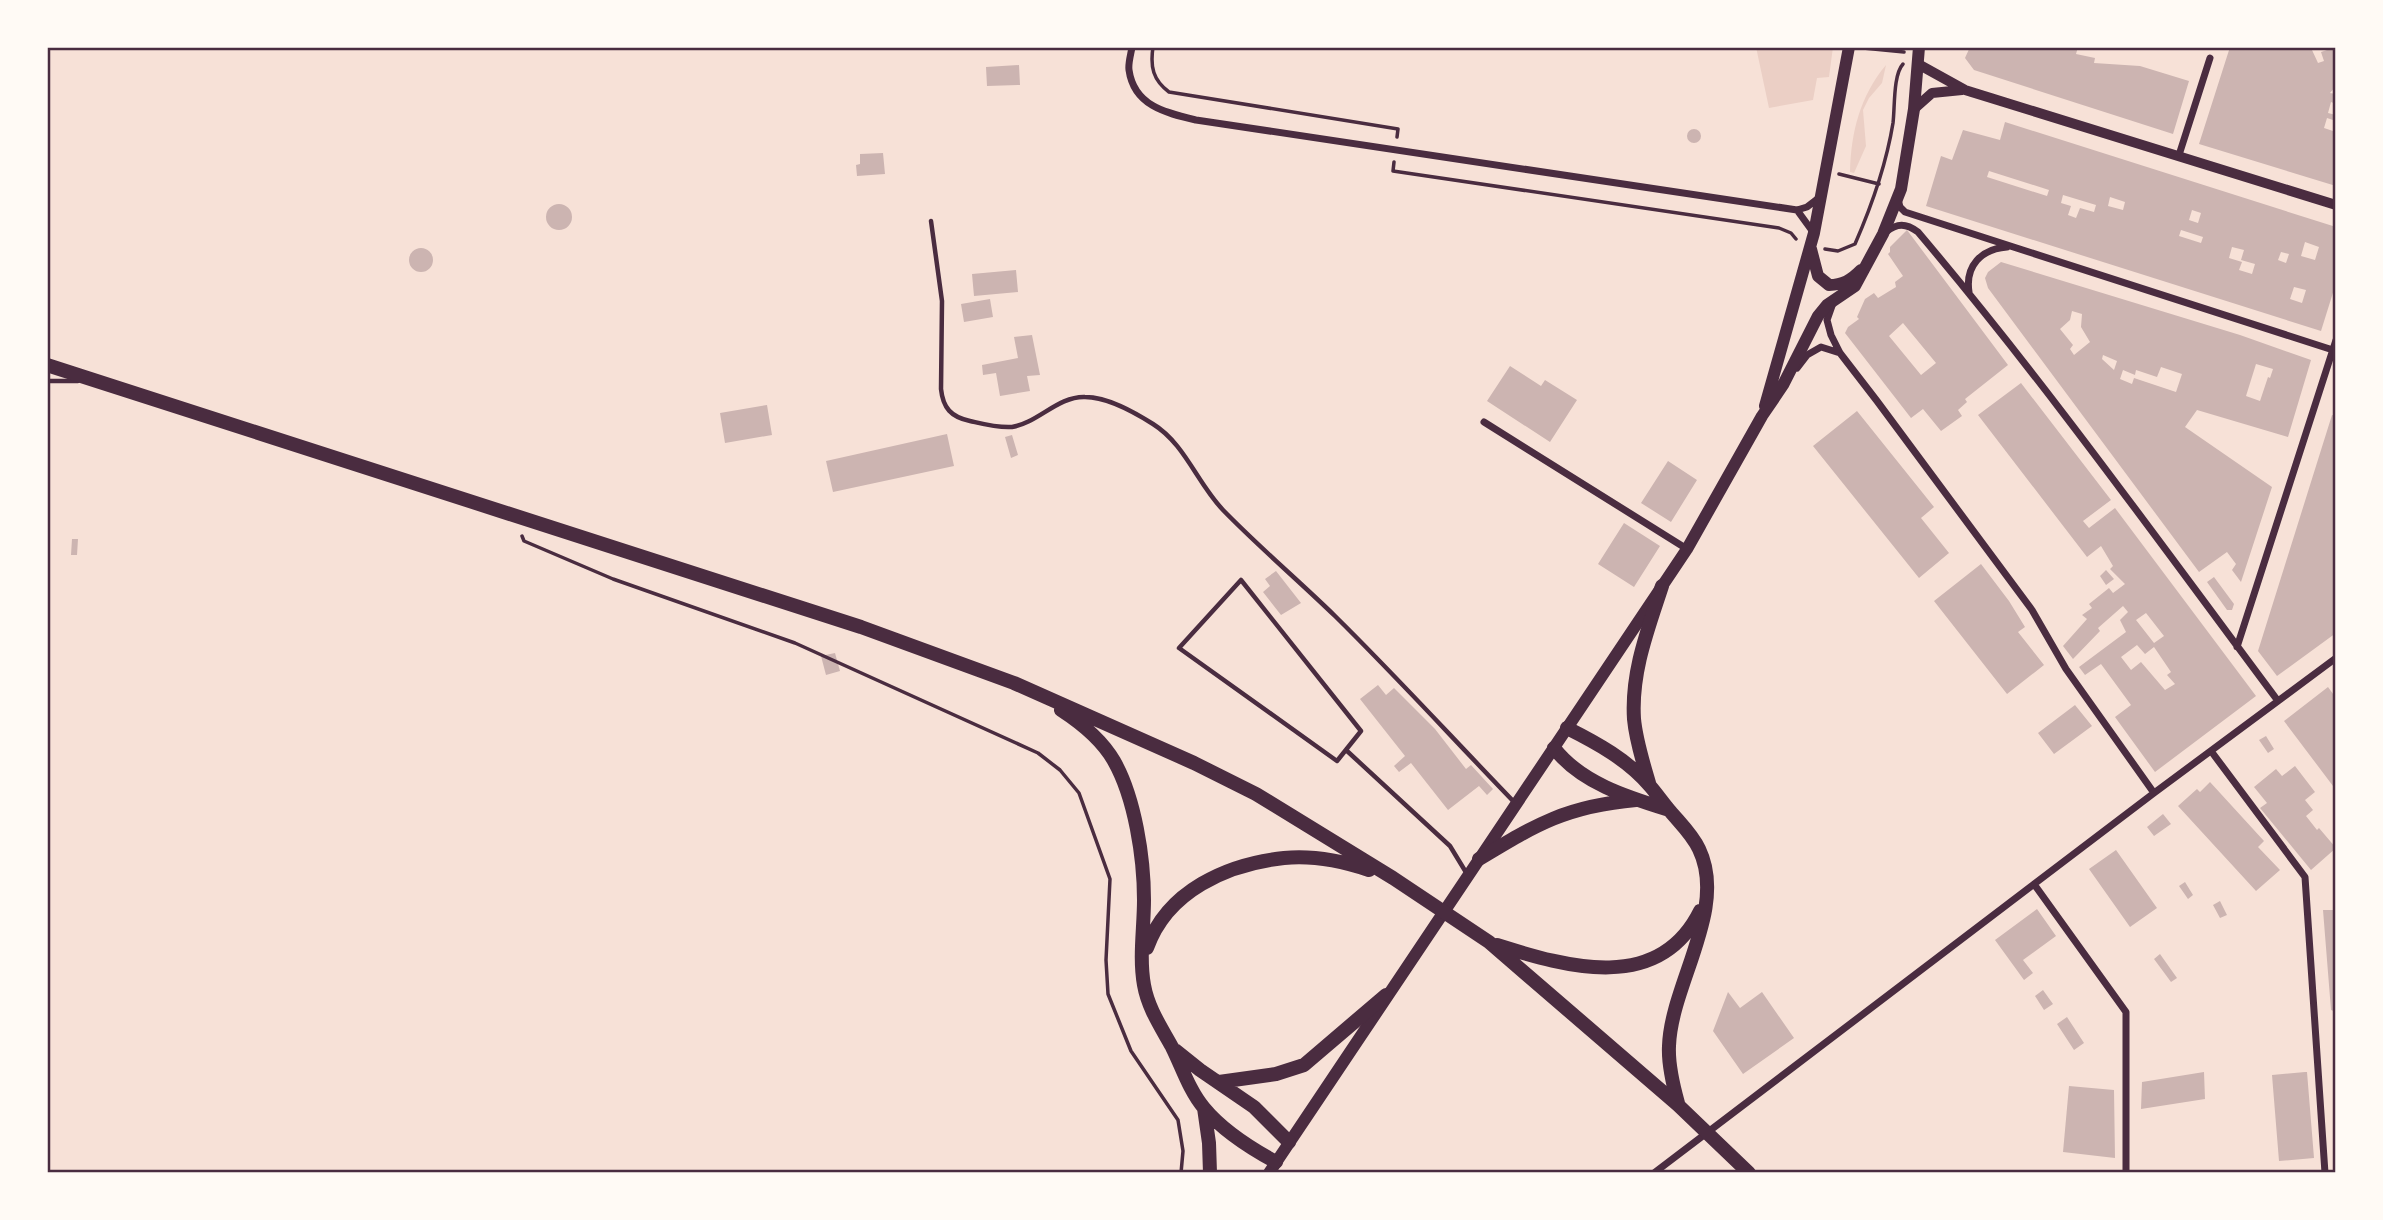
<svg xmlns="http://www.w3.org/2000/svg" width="2383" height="1220" font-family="'Public Sans',sans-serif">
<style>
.green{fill:#ebcfc5}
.building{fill:#ccb4b1;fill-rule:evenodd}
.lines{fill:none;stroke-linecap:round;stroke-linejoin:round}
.path{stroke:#4a2c40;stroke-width:3.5}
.service{stroke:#4a2c40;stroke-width:4.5}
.minor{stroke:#4a2c40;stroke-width:7}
.tertiary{stroke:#4a2c40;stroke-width:10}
.secondary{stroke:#4a2c40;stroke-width:12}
.primary{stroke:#4a2c40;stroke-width:14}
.neatline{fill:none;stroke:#4a2c40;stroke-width:2.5}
</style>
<rect width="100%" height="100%" fill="#f7e1d7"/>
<path class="green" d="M1756,47h77l-4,30 -12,1 -4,22 -44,8z
M1886,65l-4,18 -13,15 -6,12 3,36 -12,27 -4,-1c1,-40 10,-76 36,-107z"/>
<path class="building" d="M1970,47h108l-2,7 19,4 -1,5 46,3 49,15 -16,53 -199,-64 -9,-12z
M2230,47h88l-6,3 6,13 6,-2 -3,-9 15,-5v39l-6,7 6,1v10l-5,-2 -3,11 8,2v6l-9,-3 -3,10 12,4v54l-137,-42z
M1019,65l1,20 -33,1 -1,-19z
M2005,122l331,105v56l-15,48 -395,-125 15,-50 11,4 11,-30 37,10zM1989,171l60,19 -2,6 -60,-19zM2063,195l33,10 -2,7 -14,-4 -4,10 -8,-3 3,-9 -10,-3zM2110,197l15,5 -2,8 -15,-4zM2192,210l9,3 -3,10 -9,-3zM2181,230l22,7 -2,6 -22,-7zM2305,242l14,5 -4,13 -14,-4zM2232,247l12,3 -3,10 14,4 -3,10 -13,-4 3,-8 -13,-4zM2281,252l8,2 -3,9 -8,-3zM2294,287l12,3 -4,13 -12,-4z
M1687 136a7 7 0 1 1 14 0a7 7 0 1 1-14 0Z
M883,153l2,21 -28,2 -1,-11 4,-1v-10z
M546 217a13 13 0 1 1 26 0a13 13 0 1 1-26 0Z
M1907,230l101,135 -43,34 2,3 -9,8 4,6 -21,15 -18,-22 -12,9 -66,-85 3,-6 11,-8 -2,-2 8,-18 9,-6 4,5 18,-11 -1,-5 8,-6 -15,-22 2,-2v-5zM1903,323l33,40 -15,12 -32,-39z
M409 260a12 12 0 1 1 24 0a12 12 0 1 1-24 0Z
M2001,262l239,73 71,25 -23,77 -91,-27 -12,17 87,60 -31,95 -9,-12 4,-6 -9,-12 -28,20 -211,-284 -3,-10 3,-6zM2072,311l10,3 -1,13 9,15 -16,13 -4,-6 3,-4 -13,-16 10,-9zM2103,355l14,6 -3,9 -12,-11zM2256,364l17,5 -3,9 -2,-1 -8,24 -14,-5zM2161,367l21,7 -6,18 -42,-14 -2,6 -12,-5 3,-9 12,5 1,-5 21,7z
M1016,270l2,22 -44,4 -2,-22z
M990,299l3,18 -29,5 -3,-18z
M1032,335l8,40 -13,1 3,15 -30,5 -4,-23 -13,2 -1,-10 36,-7 -4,-21z
M1510,366l31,20 4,-6 32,20 -27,42 -63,-41z
M2021,383l90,117 -28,21 6,7 26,-20 141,188 -101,76 -40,-55 16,-12 -30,-41 -16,11 -6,-8 47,-35 -6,-12 8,-8 -5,-6 -25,22 2,3 -27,28 -10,-13 24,-27 -5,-4 10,-7 -3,-4 20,-16 4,5 12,-9 -15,-15 3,-3 -12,-20 -14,11 -109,-142zM2146,613l18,23 -10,7 -18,-23zM2137,645l8,9 9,-7 17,25 -4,3 8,9 -10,6 -24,-28 -10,8 -10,-13z
M767,405l5,30 -47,8 -5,-30z
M1857,411l77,96 -13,11 28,35 -30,25 -106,-132z
M2332,415l4,1v217l-59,43 -19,-25z
M947,434l7,32 -121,26 -7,-31z
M1012,435l6,20 -7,3 -6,-21z
M1668,461l29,19 -26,42 -30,-19z
M1624,523l36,23 -26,41 -36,-23z
M72,539h6l-1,16h-6z
M1981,564l28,37 16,26 -7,5 26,33 -37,29 -73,-93z
M2106,570l8,9 -8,6 -6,-9z
M1276,571l25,32 -20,12 -18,-23 7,-6 -5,-7z
M2214,577l20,27 -2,6h-5l-20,-28z
M835,653l5,18 -14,4 -5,-19z
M1378,685l8,10 8,-7 41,41 31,40 5,-4 22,24 -6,6 -8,-9 -31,24 -37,-47 -12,9 -5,-6 11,-10 -45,-57z
M2328,687l8,11v92l-52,-69z
M2075,705l17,21 -38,28 -16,-21z
M2266,736l8,13 -6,4 -9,-13z
M2295,766l20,26 -10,8 8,10 -7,6 11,14 2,-2 17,20 -25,22 -51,-62 7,-5 -13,-16 22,-18 6,7z
M2210,782l54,59 -6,6 22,23 -24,21 -78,-85 19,-17 3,3z
M2163,814l8,10 -17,12 -7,-9z
M2116,850l41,58 -27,19 -41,-58z
M2185,882l8,13 -5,4 -9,-13z
M2220,901l7,14 -7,3 -7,-13z
M2037,909l19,27 -33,24 10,13 -9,7 -29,-40z
M2323,910h13v102l-5,-2z
M2160,954l17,24 -6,4 -17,-23z
M2043,990l10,14 -9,6 -9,-14z
M1728,992l12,16 22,-16 32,46 -51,36 -30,-43z
M2067,1017l17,26 -10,7 -17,-26z
M2204,1072l1,27 -64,10 1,-27z
M2305,1072h2l7,86 -35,3 -7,-86z
M2069,1086l45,4 1,68 -52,-6z"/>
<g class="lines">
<path class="path" d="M1153,47c-3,20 0,33 16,45l229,37 -1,8
M1863,48l41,4
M1394,162l-1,9 386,57 12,5 5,6
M1839,174l40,10
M1825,249l13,2 17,-7c17,-39 31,-78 38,-121 2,-16 0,-48 10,-59
M522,536l2,5 89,38 182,64 243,110 22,17 19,23 31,86 -4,81 2,34 23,57 47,69 5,31 -2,22"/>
<path class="service" d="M931,221l11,80 -1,88c2,19 10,28 29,32 13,3 27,7 42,6 26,-4 46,-31 73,-30 23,0 49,15 68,27 32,20 44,59 70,86 36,37 75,70 112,106 62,61 120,125 181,188
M47,381h31
M1241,580l120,151 -24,30 -158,-113z
M1346,750l104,96 17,28"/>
<path class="minor" d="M1132,47c-1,7 -4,16 -3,23 5,36 37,43 67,50l601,90 10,-3 13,-10
M2179,155l31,-97
M1898,199l2,8 5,5 431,139
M1797,210l16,22
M1886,232c11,-9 20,-9 32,0 127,150 242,311 360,469
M1969,292c-4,-26 12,-43 38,-45
M1833,303l-6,17 4,15 9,18 37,48 155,209 34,59 88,124
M1797,368l10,-13 14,-8 19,6
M1484,422l203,127
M2237,647l99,-307
M2211,751l94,126 20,296
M2034,884l92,128v161
M1654,1173l500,-380 182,-135"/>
<path class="tertiary" d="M1918,64l47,26 371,115
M1914,109l18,-16 30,-3"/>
<path class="secondary" d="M1811,249l7,27 11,9c14,0 22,-5 32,-15
M1765,406l49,-173 35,-186
M1269,1173l418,-624 75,-133 21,-31 35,-69 9,-11 28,-19 28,-52 18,-45 13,-80 5,-62"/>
<path class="primary" d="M47,365l814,262 153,56 180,80 62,31 137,84 96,64 189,163 71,68
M1061,710c20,13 41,30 53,51 21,37 30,97 30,139 0,28 -5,57 0,85 4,23 17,42 28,62 10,20 17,43 32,61 19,23 46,40 72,54
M1567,728c30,15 61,32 83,58 7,8 13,17 20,25 10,12 22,23 29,38 29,60 -28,135 -30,197 -1,19 4,39 9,57
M1554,748c27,35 73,49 115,62
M1649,783c-6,-21 -13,-42 -15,-64 -3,-47 14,-90 28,-133
M1479,859c58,-35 88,-53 157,-59
M1497,945c70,22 162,49 203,-34
M1147,948c20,-57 80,-84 137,-90 29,-3 58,3 85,12
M1175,1050l25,20 54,37 35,35
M1219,1082l57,-8 28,-9 82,-70
M1204,1108l5,35 1,30"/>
</g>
<rect width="2383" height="1220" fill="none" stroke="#fffaf5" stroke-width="98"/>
<rect x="49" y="49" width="2285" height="1122" class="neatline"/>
</svg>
